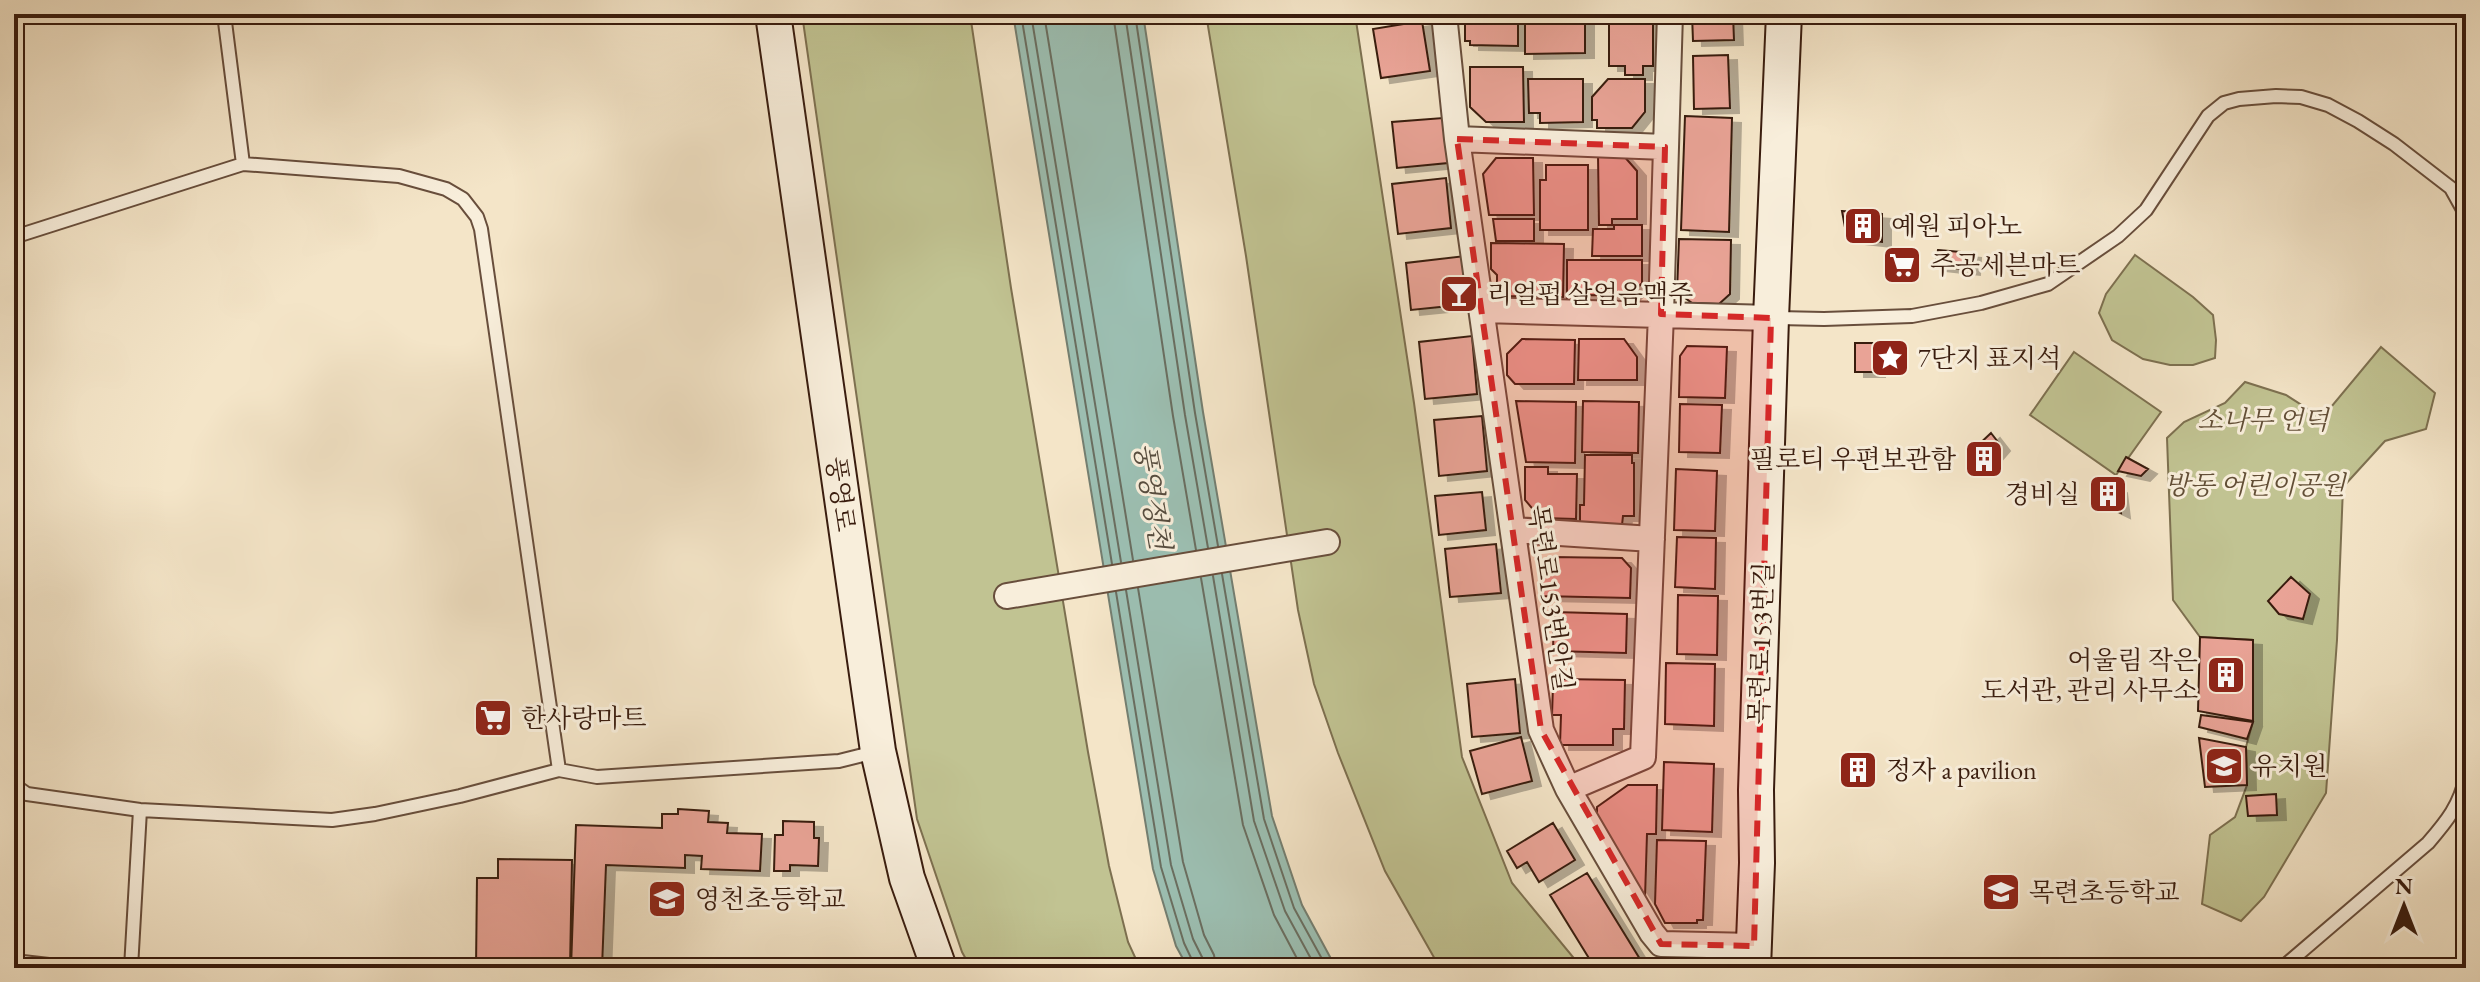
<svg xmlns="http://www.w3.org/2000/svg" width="2480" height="982" font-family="'EB Garamond','Noto Serif KR',serif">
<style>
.green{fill:#c1c392;stroke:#7d7050;stroke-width:2}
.water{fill:#9cbfb2;stroke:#747e70;stroke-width:2}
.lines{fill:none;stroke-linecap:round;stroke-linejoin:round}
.shore{stroke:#6a6e60;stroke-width:2}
.building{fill:#e9a396;stroke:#391c0e;stroke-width:2;filter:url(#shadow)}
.lane-casing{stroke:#684e3c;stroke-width:16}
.street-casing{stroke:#684e3c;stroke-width:28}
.secondary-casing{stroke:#391c0e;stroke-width:38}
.lane{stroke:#f8eedb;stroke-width:12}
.street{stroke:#f8eedb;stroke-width:24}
.secondary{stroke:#f8eedb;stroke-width:34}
.marked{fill:#d62828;fill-opacity:0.2;stroke:#d62828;stroke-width:6;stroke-dasharray:16 10;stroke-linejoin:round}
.labels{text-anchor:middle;stroke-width:6;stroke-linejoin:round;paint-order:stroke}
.poi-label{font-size:26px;fill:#391c0e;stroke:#f8eedb;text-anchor:start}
.park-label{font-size:26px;font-style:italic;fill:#624e36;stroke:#f8eedb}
.street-label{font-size:26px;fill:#391c0e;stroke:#f8eedb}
.water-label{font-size:28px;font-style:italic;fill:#574d3f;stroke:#f8eedb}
</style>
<defs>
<filter id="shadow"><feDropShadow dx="9" dy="5" stdDeviation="0" flood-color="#0004"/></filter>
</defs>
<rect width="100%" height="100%" fill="#f4e5c8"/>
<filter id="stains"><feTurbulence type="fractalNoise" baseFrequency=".0025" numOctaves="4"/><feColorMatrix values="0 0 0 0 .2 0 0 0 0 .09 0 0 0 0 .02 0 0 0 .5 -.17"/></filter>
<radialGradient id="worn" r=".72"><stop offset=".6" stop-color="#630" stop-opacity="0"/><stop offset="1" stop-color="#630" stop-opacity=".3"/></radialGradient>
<path class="green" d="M802,14h168l41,274 77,464 21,114 19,76 12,26h-169l-9,-16 -45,-133z
M1206,14h149l59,389 48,354 50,126 70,85h-142l-55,-97 -47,-118 -24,-69 -16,-74 -52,-354z
M2135,255l58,42 20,18 3,25 -1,18 -22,7h-23l-27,-6 -31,-19 -13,-27 7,-19z
M2381,347l54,46 -9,36 -41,12 -42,46 -6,153 -11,153 -62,104 -23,24 -39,-17 8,-69 25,-18 12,-32 -1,-38 7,-26v-81l-53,-3 -27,-37 -6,-162 17,-16 41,-19 20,-21 41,13 36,23z
M2074,352l87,60 -45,63 -86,-60z"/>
<path class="water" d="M1013,14h130l60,398 69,404 30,89 34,63h-148l-12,-22 -23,-77z"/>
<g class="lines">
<path class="shore" d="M1021,14l91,550
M1031,14l90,548
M1044,14l89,546
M1113,14l60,402 23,134
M1125,14l60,401 23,133
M1135,14l60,399 23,133
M1222,574l42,245 30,89 33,60
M1213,576l41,245 31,90 31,57
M1201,578l42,247 31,90 28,53
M1138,588l45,274 21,73 10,20 2,13
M1126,590l45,275 22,74 10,20 1,9
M1116,592l45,275 23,76 9,19 1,6"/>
</g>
<path class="building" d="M1465,14h53v32l-48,-1v-4h-5z
M1525,14h60v39l-60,1z
M1609,14l44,1v51h-10v9h-18v-9h-16z
M1692,14h41l1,26 -41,1z
M1422,21l8,50 -49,7 -8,-49z
M1728,55l2,53 -36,1 -1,-53z
M1470,67h53l1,55h-38l-16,-15z
M1528,79h55v43l-43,1v-10h-11z
M1608,79h37v33l-13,16h-35v-8h-5v-23z
M1685,116l47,2 -3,114 -48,-2z
M1443,118l5,45 -51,5 -5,-46z
M1598,155h25l14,16v48h-25v6h-13z
M1496,158h37l1,57h-45l-6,-41z
M1546,165h42v65h-48v-50h6z
M1446,178l5,50 -53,6 -6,-50z
M1842,211l40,3v28l-35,-4z
M1493,219h41v22h-38z
M1614,225h28v31h-50l1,-27h21z
M1679,239l52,1 -1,54 -11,10 -27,-1 -15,-11z
M1491,243l73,1 -1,53 -53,-1 -3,-8 -10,-6v-7l-6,-6z
M1938,250l34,3 -1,17 -36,-4z
M1465,256l4,48 -58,6 -5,-47z
M1567,260h75v23l-12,13 -43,-1v5h-20z
M1472,336l5,58 -52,5 -6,-57z
M1522,339l53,1 -1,44h-59l-8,-9v-21z
M1579,339h45l13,18v23h-59z
M1855,343h21v29h-21z
M1687,346l40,1 -2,51 -46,-1 1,-41z
M1516,401l60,1 -1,61 -49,-1z
M1583,401l56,1 -1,51 -56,-1z
M1680,404l42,1 -2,48 -41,-1z
M1482,416l5,55 -48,5 -5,-56z
M1991,433l10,13 -19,22 -8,-19z
M1585,455h47v8h2v53h-11l-1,9h-42v-20h4z
M2126,457l22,12 -7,7 -23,-5z
M1525,467h23v7h29l-1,45 -34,-1 -5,-4 -12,-14z
M1676,469l41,2 -2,60 -41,-1z
M2100,485l18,3 3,25 -25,-12z
M1482,492l4,38 -47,5 -4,-39z
M1677,537l39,1 -1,51 -40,-2z
M1496,544l5,49 -51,4 -5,-48z
M1552,557l70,1 9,10 -1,30 -89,-2 1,-29z
M2291,577l19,17 -7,25 -24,-5 -11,-13z
M1678,595l40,1 -1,59 -40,-1z
M1554,612l73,2 -1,39 -73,-2z
M2200,637l53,3v81l-55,-10z
M1666,663l49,1 -1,62 -49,-2z
M1515,679l5,54 -48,4 -5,-53z
M1560,679l65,1 -1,49h-11v16h-53l1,-30h-9l1,-30z
M2201,715l52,7 -6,17 -48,-12z
M1521,737l11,44 -50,13 -12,-43z
M2199,738l47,9 1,38 -42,2z
M1664,762l50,2 -2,68 -50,-2z
M1852,762l14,2 -1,13 -15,-2z
M1628,785h29l-1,49h-9l-2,64 -48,-75v-16z
M2276,794l1,21 -29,1 -2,-20z
M678,809l31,2 -1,11 20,1 -1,10 35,1 -2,37 -59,-2 1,-13 -17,-1v13l-79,-3 -4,103h-31l5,-143 86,3v-14h16z
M783,821l31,1v16h5l-1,28 -28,-1v6h-16l1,-36h8z
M1553,823l22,37 -36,22 -12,-20 -10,6 -10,-17z
M1657,840l49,1 -3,79h-6v3h-32l-10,-19z
M498,859l74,1 -2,108h-94l1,-90h21z
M1587,873l56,91 -7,4h-41l-45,-73z"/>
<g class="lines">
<g class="lane-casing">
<path id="lane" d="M224,14l19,150
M14,237l229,-73 156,12 47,13 17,10 14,18 4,12 78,541
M1774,318l50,1 88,-3 69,-13 67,-19 70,-48 28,-26 62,-94 16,-13 15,-4 37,-3 25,1 27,8 30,16 36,23 57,44 15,27
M14,785l13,9 113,16 192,10 43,-6 85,-18 99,-26 38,7 242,-16 36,-9
M14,961l61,7
M131,968l9,-158
M2282,968l146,-125c19,-22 32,-38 38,-67"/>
</g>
<g class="street-casing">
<path id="street" d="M1444,14l13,125 84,591 27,59 84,144 9,11 93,2
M1457,139l208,8
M1483,310l288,8
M1514,530l138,9
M1007,596l320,-54
M1568,789l75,-32 18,-443 9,-300"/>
</g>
<g class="secondary-casing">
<path id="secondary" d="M773,14l105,737 29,127 32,90
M1753,968l4,-105 -1,-73 15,-472 13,-304"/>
</g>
<use href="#lane" class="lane"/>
<use href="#street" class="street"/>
<use href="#secondary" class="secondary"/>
</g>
<path class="marked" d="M1457,139l208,8 -4,167 110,4 -17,628 -93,-2 -120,-214z"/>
<defs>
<g id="building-square" transform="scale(2)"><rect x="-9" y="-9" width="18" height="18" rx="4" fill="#8f2418" stroke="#f8eedb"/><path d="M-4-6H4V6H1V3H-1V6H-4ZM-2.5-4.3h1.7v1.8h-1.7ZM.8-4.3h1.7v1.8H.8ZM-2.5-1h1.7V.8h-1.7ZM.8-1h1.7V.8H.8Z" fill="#fff"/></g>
<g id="supermarket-square" transform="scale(2)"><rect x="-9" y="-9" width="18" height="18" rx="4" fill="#8f2418" stroke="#f8eedb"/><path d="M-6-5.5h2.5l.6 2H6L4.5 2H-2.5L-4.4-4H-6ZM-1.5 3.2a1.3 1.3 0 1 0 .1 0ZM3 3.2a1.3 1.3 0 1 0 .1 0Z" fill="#fff"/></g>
<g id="bar-square" transform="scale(2)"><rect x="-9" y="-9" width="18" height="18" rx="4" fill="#8f2418" stroke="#f8eedb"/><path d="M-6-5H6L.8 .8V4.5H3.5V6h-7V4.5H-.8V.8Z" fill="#fff"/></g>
<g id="sight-square" transform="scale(2)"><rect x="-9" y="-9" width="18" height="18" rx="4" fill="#8f2418" stroke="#f8eedb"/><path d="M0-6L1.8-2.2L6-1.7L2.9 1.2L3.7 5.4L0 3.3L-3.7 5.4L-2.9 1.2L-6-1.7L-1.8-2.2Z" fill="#fff"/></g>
<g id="school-square" transform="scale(2)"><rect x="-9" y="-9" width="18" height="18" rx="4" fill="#8f2418" stroke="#f8eedb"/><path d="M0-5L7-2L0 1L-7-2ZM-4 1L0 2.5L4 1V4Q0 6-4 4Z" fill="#fff"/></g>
</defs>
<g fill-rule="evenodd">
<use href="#building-square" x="1863" y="226"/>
<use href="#supermarket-square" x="1902" y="265"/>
<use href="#bar-square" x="1459" y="294"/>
<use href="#sight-square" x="1890" y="358"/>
<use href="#building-square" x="1984" y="459"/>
<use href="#building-square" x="2108" y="494"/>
<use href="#building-square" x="2226" y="675"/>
<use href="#supermarket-square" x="493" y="718"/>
<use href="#school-square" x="2224" y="766"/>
<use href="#building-square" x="1858" y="770"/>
<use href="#school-square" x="2001" y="892"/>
<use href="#school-square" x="667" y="899"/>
</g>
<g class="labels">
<g class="poi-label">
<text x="1891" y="235">예원 피아노</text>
<text x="1930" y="274">주공세븐마트</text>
<text x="1487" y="303">리얼펍 살얼음맥주</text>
<text x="1918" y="367">7단지 표지석</text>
<text x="1956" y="468" text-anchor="end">필로티 우편보관함</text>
<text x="2080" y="503" text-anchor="end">경비실</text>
<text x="2198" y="669" text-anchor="end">어울림 작은<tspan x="2198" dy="30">도서관, 관리 사무소</tspan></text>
<text x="521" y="727">한사랑마트</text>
<text x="2252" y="775">유치원</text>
<text x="1886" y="779">정자 a pavilion</text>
<text x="2029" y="901">목련초등학교</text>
<text x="695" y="908">영천초등학교</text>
</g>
<g class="park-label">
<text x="2263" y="429">소나무 언덕</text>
<text x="2255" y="494">방동 어린이공원</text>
</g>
<g class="street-label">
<text transform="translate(841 494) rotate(82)" y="9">풍영로</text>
<text transform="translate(1551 598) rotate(82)" y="9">목련로153번안길</text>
<text transform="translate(1761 643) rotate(-88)" y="9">목련로153번길</text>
</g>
<g class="water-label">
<text transform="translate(1153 496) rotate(81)" y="10">풍영정천</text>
</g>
</g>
<rect width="2480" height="982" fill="none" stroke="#f4e5c8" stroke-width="48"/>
<rect x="16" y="16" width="2448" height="950" fill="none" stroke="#391c0e" stroke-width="4"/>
<rect x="24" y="24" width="2432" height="934" fill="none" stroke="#391c0e" stroke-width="2"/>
<g transform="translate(2404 906)" stroke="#f8eedb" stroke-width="6" paint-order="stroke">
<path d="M0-6L14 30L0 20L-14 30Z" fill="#391c0e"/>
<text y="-12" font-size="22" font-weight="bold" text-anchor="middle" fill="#391c0e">N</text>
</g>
<rect width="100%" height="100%" filter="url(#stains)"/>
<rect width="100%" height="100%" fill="url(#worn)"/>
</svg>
